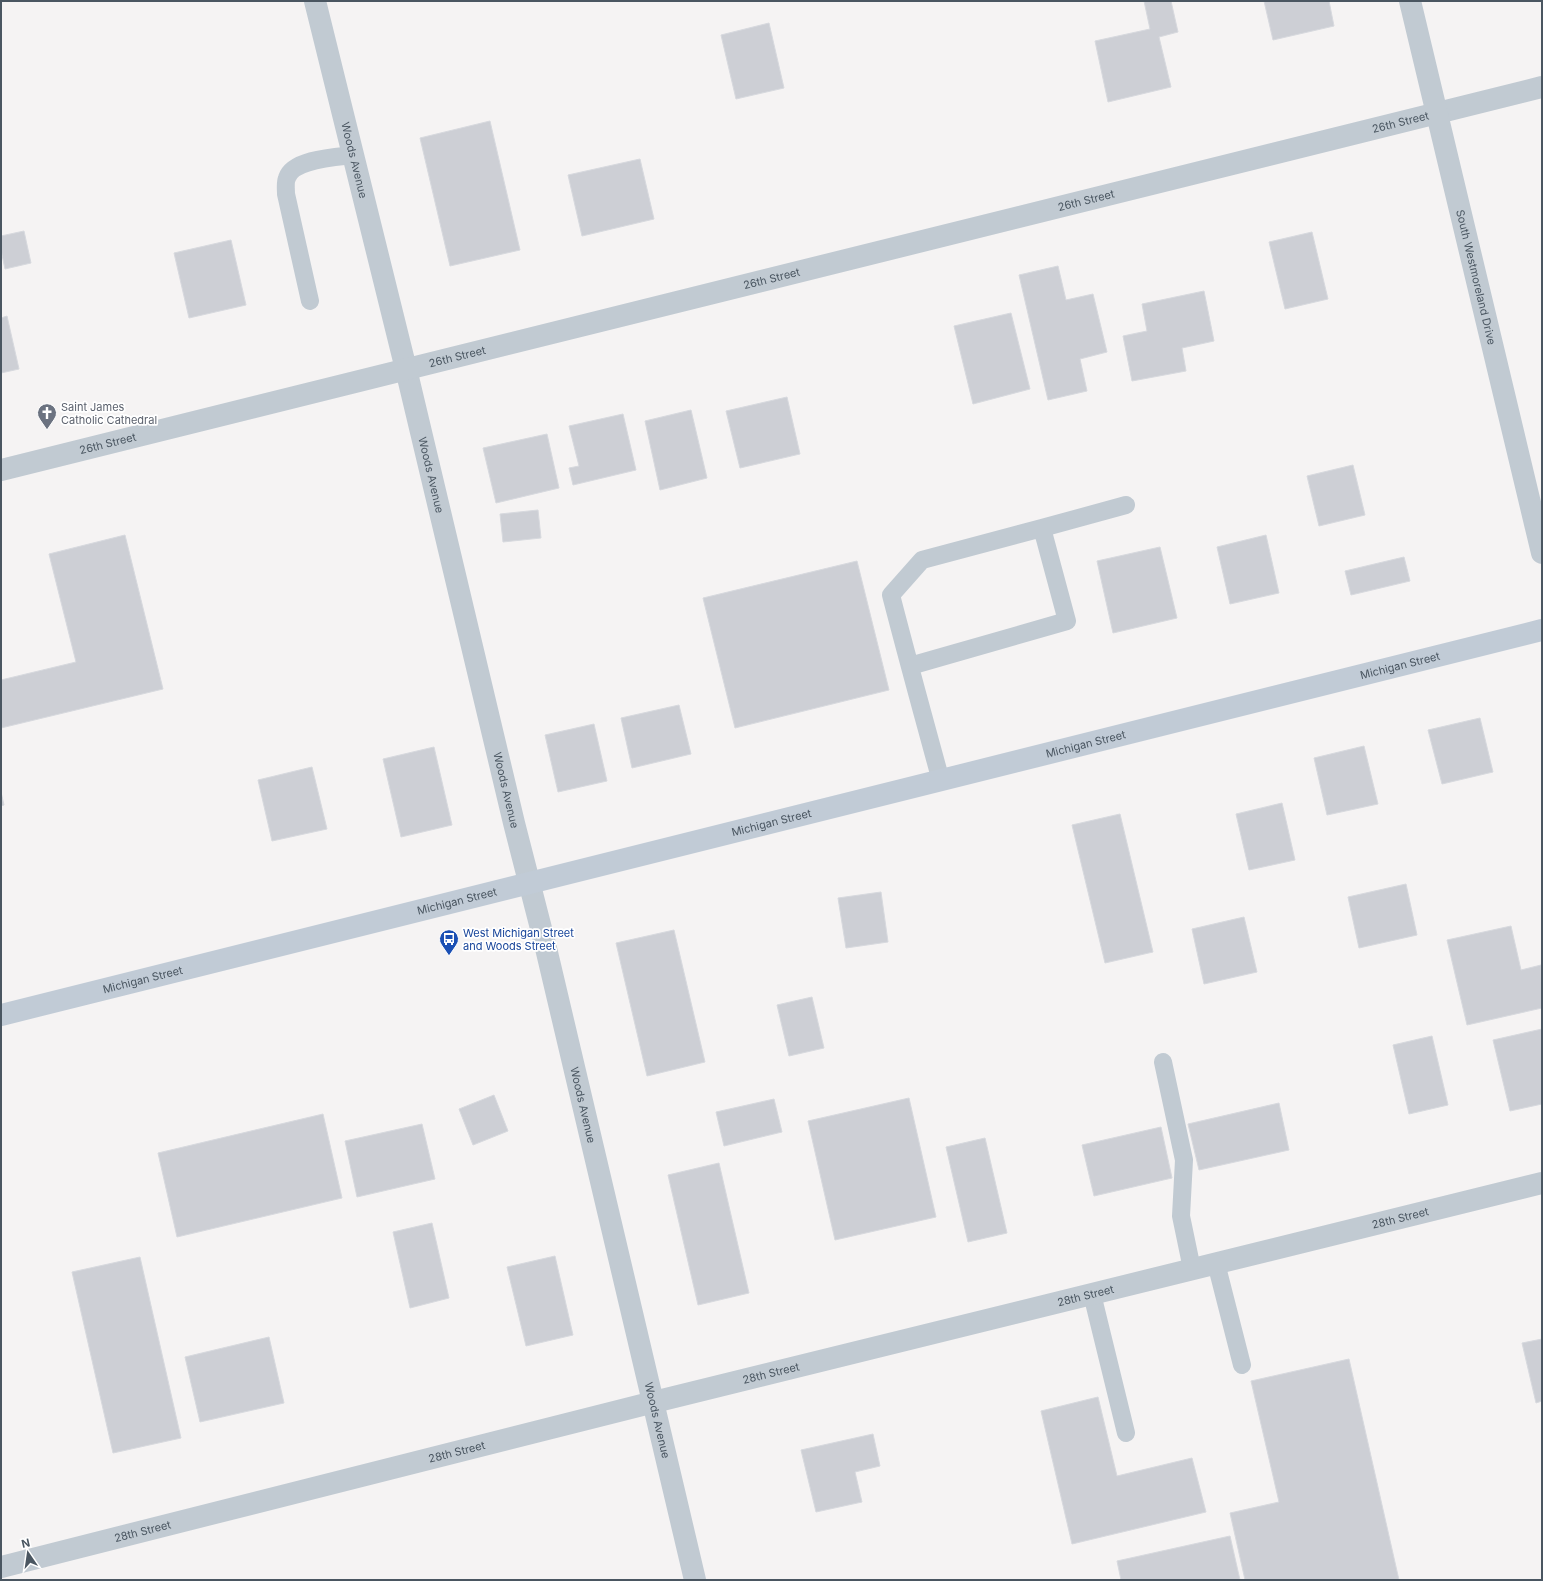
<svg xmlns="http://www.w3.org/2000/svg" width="1543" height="1581" font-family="Inter,sans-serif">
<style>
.building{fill:#cdcfd5;stroke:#d7d9de}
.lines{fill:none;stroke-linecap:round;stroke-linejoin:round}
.service{stroke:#c1cad2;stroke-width:18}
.minor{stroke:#c1cad2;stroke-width:22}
.tertiary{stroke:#c1cad2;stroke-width:22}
.secondary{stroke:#c1cbd6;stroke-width:22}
.labels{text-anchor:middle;stroke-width:3.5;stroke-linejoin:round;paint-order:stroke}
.street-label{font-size:11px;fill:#4a5661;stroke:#fff}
.worship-label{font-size:11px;fill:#5b616d;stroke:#fff;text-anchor:start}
.transit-label{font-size:11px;fill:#164399;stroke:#fff;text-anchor:start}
</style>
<rect width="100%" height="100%" fill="#f5f3f3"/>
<path class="building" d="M1144,1h27l7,31 -19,5 12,50 -63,15 -13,-61 55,-12z
M1264,1h65l5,25 -61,14z
M769,23l15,65 -48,11 -15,-64z
M490,121l30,129 -70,16 -30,-128z
M640,159l14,60 -72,17 -14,-61z
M24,231l7,32 -26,6 -4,-19v-14z
M1312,232l16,67 -43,10 -16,-67z
M231,240l15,65 -57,13 -15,-65z
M1058,266l8,34 27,-6 14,58 -27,7 7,32 -39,9 -29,-125z
M1204,291l10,50 -32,7 4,23 -54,10 -9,-45 24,-5 -5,-27z
M1011,313l19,76 -57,15 -19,-78z
M7,316l12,53 -18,4v-55z
M787,397l13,57 -60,14 -14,-57z
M691,410l16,68 -47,12 -15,-69z
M623,414l13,56 -63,15 -4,-17 10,-2 -10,-40z
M547,434l12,54 -63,15 -13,-55z
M1353,465l12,50 -46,11 -12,-50z
M538,510l3,28 -38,4 -3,-28z
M125,535l38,154 -162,39v-48l75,-18 -27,-108z
M1266,535l13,58 -49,11 -13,-57z
M1160,547l17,71 -64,15 -16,-72z
M1404,557l6,24 -59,14 -6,-24z
M857,561l32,129 -154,38 -32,-130z
M679,705l12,49 -59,14 -11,-50z
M1480,718l13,54 -51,12 -14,-54z
M594,724l13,57 -49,11 -13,-57z
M1364,746l14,58 -51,11 -13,-57z
M434,747l18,78 -51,12 -18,-78z
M312,767l15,62 -55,12 -14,-61z
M1,792l3,13 -3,1z
M1282,803l13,57 -46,10 -13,-56z
M1120,814l33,138 -48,11 -33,-138z
M1406,884l11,51 -58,13 -11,-51z
M881,892l7,50 -42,6 -8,-50z
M1244,917l13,55 -53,12 -12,-55z
M1511,926l10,44 20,-5 1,43 -75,17 -20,-85z
M674,930l31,132 -58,14 -31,-133z
M812,997l12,51 -35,8 -12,-51z
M1542,1029v75l-32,7 -17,-71z
M1432,1036l16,69 -39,9 -16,-69z
M494,1095l14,36 -35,14 -14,-36z
M909,1098l27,119 -101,23 -27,-119z
M774,1099l8,33 -58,14 -8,-34z
M1279,1103l10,47 -90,20 -11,-46z
M323,1114l19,84 -165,39 -19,-84z
M422,1124l13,55 -78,18 -12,-56z
M1161,1127l11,51 -78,18 -12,-51z
M985,1138l22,95 -39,9 -22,-95z
M719,1163l30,130 -51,12 -30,-130z
M432,1223l17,75 -39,10 -17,-76z
M555,1256l18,79 -47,11 -19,-79z
M140,1257l41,181 -68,15 -41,-181z
M269,1337l15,66 -84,19 -15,-65z
M1542,1339v62l-6,2 -14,-60z
M1349,1359l50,221h-154l-15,-67 49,-11 -28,-121z
M1098,1397l19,79 75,-18 14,54 -134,32 -31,-133z
M873,1434l7,32 -25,6 7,30 -46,10 -15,-62z
M1230,1536l10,44h-119l-4,-19z"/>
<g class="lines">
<path class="service" d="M310,301l-24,-107c0,-5 -1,-12 1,-16 6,-19 49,-21 66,-23
M1042,528l84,-23
M910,666l157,-45 -25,-93 -120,32 -31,35c16,62 33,124 50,186
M1163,1062l21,98 -3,56 11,53
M1216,1263l26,102
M1092,1294l34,139"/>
<g class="minor">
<path id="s1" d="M315,1l91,368 108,454 31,121 150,636"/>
<path id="s2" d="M1,470l1541,-383"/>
<path id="s3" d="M1,1567l653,-165 888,-219"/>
</g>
<path class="tertiary" id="s4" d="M1410,1l132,552"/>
<path class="secondary" id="s5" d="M1,1015l1541,-385"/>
</g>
<defs>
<g id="church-pin" transform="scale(1)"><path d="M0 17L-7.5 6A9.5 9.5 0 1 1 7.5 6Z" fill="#6b7280" stroke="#fff"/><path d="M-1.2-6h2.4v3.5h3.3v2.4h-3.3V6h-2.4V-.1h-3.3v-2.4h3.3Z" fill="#fff"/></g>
<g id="bus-pin" transform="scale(1)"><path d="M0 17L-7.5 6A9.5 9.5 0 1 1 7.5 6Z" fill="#1a4fb4" stroke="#fff"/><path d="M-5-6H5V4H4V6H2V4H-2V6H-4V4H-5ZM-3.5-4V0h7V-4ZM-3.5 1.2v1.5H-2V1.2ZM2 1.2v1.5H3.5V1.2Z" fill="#fff"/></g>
</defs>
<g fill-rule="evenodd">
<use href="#church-pin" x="47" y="413"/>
<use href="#bus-pin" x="449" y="939"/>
</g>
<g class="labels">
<g class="street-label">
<text dy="4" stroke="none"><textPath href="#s2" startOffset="1442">26th Street</textPath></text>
<text dy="4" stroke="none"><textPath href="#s1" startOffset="164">Woods Avenue</textPath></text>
<text dy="4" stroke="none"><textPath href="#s2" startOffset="1118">26th Street</textPath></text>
<text dy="4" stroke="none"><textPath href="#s4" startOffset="284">South Westmoreland Drive</textPath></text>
<text dy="4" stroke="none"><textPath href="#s2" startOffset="794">26th Street</textPath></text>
<text dy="4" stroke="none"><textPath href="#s2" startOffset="470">26th Street</textPath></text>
<text dy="4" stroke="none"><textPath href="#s2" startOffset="110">26th Street</textPath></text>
<text dy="4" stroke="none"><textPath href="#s1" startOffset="488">Woods Avenue</textPath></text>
<text dy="4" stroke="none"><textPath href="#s5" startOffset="1442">Michigan Street</textPath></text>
<text dy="4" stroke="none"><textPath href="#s5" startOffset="1118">Michigan Street</textPath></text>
<text dy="4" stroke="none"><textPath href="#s1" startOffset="812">Woods Avenue</textPath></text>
<text dy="4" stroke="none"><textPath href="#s5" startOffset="794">Michigan Street</textPath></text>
<text dy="4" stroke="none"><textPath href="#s5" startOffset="470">Michigan Street</textPath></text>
<text dy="4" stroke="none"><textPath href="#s5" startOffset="146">Michigan Street</textPath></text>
<text dy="4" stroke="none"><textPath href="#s1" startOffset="1136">Woods Avenue</textPath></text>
<text dy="4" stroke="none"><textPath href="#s3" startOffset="1442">28th Street</textPath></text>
<text dy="4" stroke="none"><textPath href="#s3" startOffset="1118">28th Street</textPath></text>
<text dy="4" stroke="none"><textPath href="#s3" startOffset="794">28th Street</textPath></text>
<text dy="4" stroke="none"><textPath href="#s1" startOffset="1460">Woods Avenue</textPath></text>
<text dy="4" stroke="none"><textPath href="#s3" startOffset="470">28th Street</textPath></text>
<text dy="4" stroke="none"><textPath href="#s3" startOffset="146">28th Street</textPath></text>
</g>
<g class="worship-label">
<text x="61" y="411">Saint James<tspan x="61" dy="13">Catholic Cathedral</tspan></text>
</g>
<g class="transit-label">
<text x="463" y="937">West Michigan Street<tspan x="463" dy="13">and Woods Street</tspan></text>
</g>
</g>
<rect width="1543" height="1581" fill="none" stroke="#4a5661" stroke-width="4"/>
<g transform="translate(28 1553) rotate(347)" stroke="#ffffff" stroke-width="3" paint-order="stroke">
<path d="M0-3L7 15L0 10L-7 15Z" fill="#4a5661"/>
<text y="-6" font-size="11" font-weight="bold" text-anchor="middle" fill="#4a5661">N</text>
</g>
</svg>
